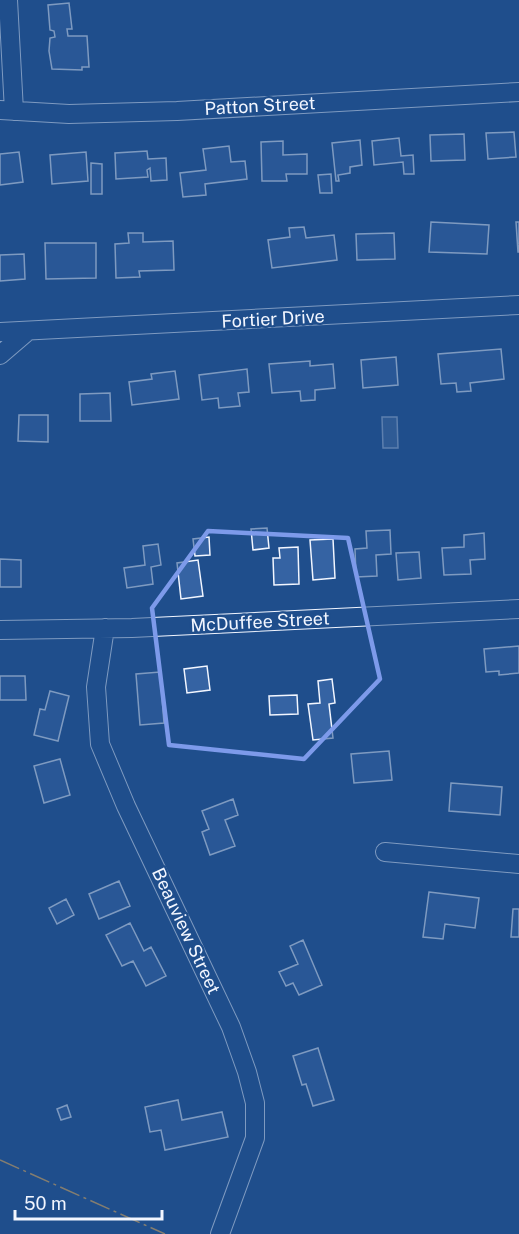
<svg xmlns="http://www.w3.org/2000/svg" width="519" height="1234" font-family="'Public Sans',sans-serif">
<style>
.water{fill:#446ba0;stroke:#a8bbd7;stroke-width:1.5}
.building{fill:#3563a3;stroke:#f2f6ff;stroke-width:1.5}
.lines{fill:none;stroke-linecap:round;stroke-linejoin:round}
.street-casing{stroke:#f2f6ff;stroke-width:20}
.street{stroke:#1f4e8c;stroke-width:18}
.power{stroke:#ffb74d;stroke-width:1.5;stroke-dasharray:21 4.5 3 4.5;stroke-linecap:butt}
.marked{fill:none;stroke:#7d9aea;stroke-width:4.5;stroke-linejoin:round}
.labels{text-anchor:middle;stroke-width:4.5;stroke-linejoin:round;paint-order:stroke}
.street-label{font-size:18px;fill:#f2f6ff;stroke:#1f4e8c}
</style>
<rect width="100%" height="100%" fill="#1f4e8c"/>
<path class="water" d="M382,417h15l1,31h-15z"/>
<path class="building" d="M69,3l3,26h-5l1,7h19l2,31h-7v3l-30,-1 -3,-18 1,-13 5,-1 -1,-6 -4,-1 -2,-25z
M514,132l2,25 -28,2 -2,-26z
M464,134l1,26 -34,1 -1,-26z
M399,138l2,18 12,-1 1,19h-10l-1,-12 -29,3 -2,-24z
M360,140l2,25 -12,2v6l-12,2 1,6h-3l-4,-38z
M283,141v14l24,-1v20h-21l1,7h-25l-1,-39z
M229,146l2,16 14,-1 2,18 -42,5 1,11 -23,2 -3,-24 26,-3 -3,-21z
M147,151l1,8 18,-1 1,22 -16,1 -1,-13 -3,2 1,7 -32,2 -1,-26z
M19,152l4,30 -23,3v-31z
M86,152l2,29 -36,3 -2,-29z
M91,163l11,1v30h-11z
M331,174l1,19h-12l-2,-18z
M431,222l58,3 -2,29 -58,-2z
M516,222h3v30h-1z
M304,227l2,11 28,-3 3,25 -65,8 -4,-28 22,-3 -1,-9z
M128,233h15v9l30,-1 1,29 -35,1 1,6 -24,1 -1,-34 14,-1z
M394,233l1,26 -38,1 -1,-26z
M45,243h51v35l-50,1z
M24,254l1,25 -25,2v-26z
M501,349l3,30 -34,4 1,8 -14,1 -1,-9 -15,1 -3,-30z
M396,357l2,28 -35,3 -2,-28z
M310,361v5l23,-2 2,24 -20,2v10l-14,1 -1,-10 -28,2 -3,-29z
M247,369l2,23 -11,1 2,13 -21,2 -1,-10 -16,2 -3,-25z
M175,371l4,28 -47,6 -3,-23 23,-3 -1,-5z
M110,393l1,28h-31v-27z
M19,415h29v27l-30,-1z
M267,528l2,20 -16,2 -2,-21z
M390,530l1,24 -15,1 1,21 -21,1 -1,-28 12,-1 -1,-17z
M484,533l1,26 -15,1 1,14 -27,1 -2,-27 22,-1v-12z
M209,537l1,18 -15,1 -2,-17z
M333,539l2,39 -22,2 -3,-40z
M158,544l3,21 -10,2 2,17 -26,4 -3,-20 21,-3 -2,-19z
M298,547l1,37 -25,1 -1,-27h7l-1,-10z
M419,552l2,26 -23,2 -2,-27z
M0,559l21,1v27h-21z
M198,560l5,36 -22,3 -4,-36z
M519,646v27l-20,2v-4l-13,1 -2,-23z
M207,666l3,24 -23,3 -3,-24z
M160,672l4,51 -24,2 -4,-51z
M0,676h25l1,24h-26z
M332,679l3,24 -6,1 4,34 -20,2 -5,-36 12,-1 -2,-22z
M50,691l19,5 -11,45 -24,-6 6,-26 5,1z
M297,695l1,19 -28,1 -1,-19z
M389,751l3,29 -38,3 -3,-29z
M60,759l10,36 -26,8 -10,-37z
M451,783l51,4 -2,28 -51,-4z
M233,799l5,16 -13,5 10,26 -25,9 -8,-23 7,-3 -7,-18z
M119,881l11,25 -31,13 -10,-25z
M429,892l50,6 -4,30 -30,-4 -2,15 -20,-2z
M66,899l8,16 -17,9 -8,-16z
M513,909h6v28h-8z
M130,923l14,28 7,-4 15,29 -20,10 -13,-25 -11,5 -16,-31z
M303,940l19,45 -23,10 -6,-12 -7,3 -7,-14 19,-8 -8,-18z
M318,1048l16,52 -21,6 -7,-22 -4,1 -9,-29z
M178,1100l4,20 40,-8 6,25 -63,13 -4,-20 -11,2 -5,-25z
M67,1105l4,12 -10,3 -4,-11z"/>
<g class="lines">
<g class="street-casing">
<path id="street" d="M8,0l6,111
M0,110l69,4 108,-3 342,-19
M0,332l519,-27
M0,355l28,-24
M105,628l-9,59 4,57 26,62 105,221 16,45 8,31v35l-35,96
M0,630l132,-2 387,-19
M385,852l134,12"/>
</g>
<use href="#street" class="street"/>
<path class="power" d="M0,1160l165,74"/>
</g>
<path d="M0 0H519V1234H0ZM208,531l140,7 32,141 -76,80 -135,-14 -17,-137z" fill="#1f4e8c" fill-opacity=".55" fill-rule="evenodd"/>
<path class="marked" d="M208,531l140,7 32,141 -76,80 -135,-14 -17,-137z"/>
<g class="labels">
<g class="street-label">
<text transform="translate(260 106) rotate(-3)" y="6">Patton Street</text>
<text transform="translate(273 319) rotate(-3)" y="6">Fortier Drive</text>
<text transform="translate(260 622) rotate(-3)" y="6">McDuffee Street</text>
<text transform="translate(186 931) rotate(65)" y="6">Beauview Street</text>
</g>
</g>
<path d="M15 1210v9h147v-9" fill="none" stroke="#f2f6ff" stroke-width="3"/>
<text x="24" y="1210" font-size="18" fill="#f2f6ff" stroke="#1f4e8c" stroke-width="4.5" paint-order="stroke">50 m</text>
</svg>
